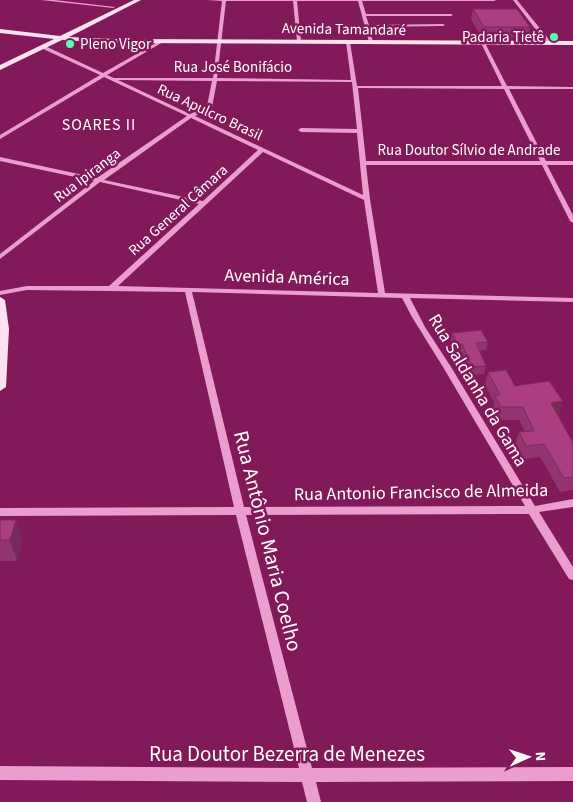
<svg xmlns="http://www.w3.org/2000/svg" width="573" height="802" font-family="'Source Sans 3',sans-serif">
<style>
.lines{fill:none;stroke-linecap:round;stroke-linejoin:round}
.minor{fill:#eb9dce;fill-rule:evenodd}
.major{fill:#ffe1f2;fill-rule:evenodd}
.wall{fill:#92356f}
.shaded-wall{fill:#772b5a}
.building{fill:#aa3e81;stroke:#772b5a}
.poi-dot{fill:#58feb1;stroke:#821959;stroke-width:2}
.labels{text-anchor:middle;stroke-width:5;stroke-linejoin:round;paint-order:stroke}
.far-street-label{font-size:15px;fill:#fff;stroke:#821959}
.far-poi-label{font-size:15px;fill:#fff;stroke:#821959;text-anchor:end}
.far-neighbourhood-label{font-size:16px;letter-spacing:1px;fill:#fff;stroke:#821959}
.street-label{font-size:18px;fill:#fff;stroke:#821959}
.near-street-label{font-size:21px;fill:#fff;stroke:#821959}
</style>
<rect width="100%" height="100%" fill="#821959"/>
<g class="lines">
<path class="minor" d="M41,0h13l61,7 -2,1z
M207,0h289l-2,1h-132l4,13h85l2,1 -2,1h-85l3,9 74,-1 2,1 -2,1 -74,1 4,15 -2,1 -2,-1 -11,-41h-61l4,40 -2,1 -2,-1 -4,-40h-67l-9,77 134,2 -5,-38 2,-1 2,1 7,44h145l-21,-43 2,-1 2,1 22,43 66,1v2h-64l37,72h27v4h-26l26,50v8l-3,-2 -28,-56h-176l4,34 15,94 188,5v4l-163,-4 15,29 26,40 84,139 38,-7v8l-34,5 34,55v13l-4,-1 -40,-65 -283,1 66,253 261,-1v14l-257,1 5,20h-14l-5,-20 -302,-2v-14l299,2 -63,-253 -236,1v-8l234,-1 -49,-215 -158,-2 -27,5v-4l27,-5h82l90,-82 -99,-22 -100,77v-5l94,-73 -94,-20v-4l97,21 90,-62 -83,-39 -104,62v-4l100,-60 -59,-27v-2h4l58,27 58,-33 2,2 -56,33 7,3h99l9,-77zM118,80l94,1 -5,25 -17,8zM217,81l135,1 5,47 -56,-1 -3,2 3,2 56,1 6,62 -168,-79 17,-9zM358,88l146,1 36,72h-174zM191,118l67,32 -55,51 -99,-21zM263,152l101,48 14,93 -260,-7zM192,292l210,6 10,19 31,50 82,139 -281,1z
M513,0h4l34,42v2h-4z"/>
<path class="major" d="M134,0h7l-72,37 45,2 459,2v4l-459,-2 -52,-3 -62,30v-5l54,-26 -54,-6v-4l60,7z
M0,297l5,3 4,29 -3,58 -6,4z"/>
</g>
<path class="wall" d="M473,9l57,18 -2,10 -46,1 -11,-19z
M452,333l36,9 -2,8 -6,1 6,15 -2,8 -14,1 -9,-22 -4,1 -6,-12z
M488,372l27,14 48,15 -4,13h-1l14,27h1v49l-13,2 -20,-35 -17,2 -8,-14 4,-13h6l-6,-12h-21l-5,-12 1,-6 -9,-17z
M0,520h16l6,21 -5,20h-17z"/>
<path class="shaded-wall" d="M563,401l-4,13 -11,2 3,-13z
M16,520l6,21 -5,20 -7,-21z"/>
<path class="building" d="M473,9h44l13,18h-46z
M481,330l7,12 -12,1 10,23 -14,1 -10,-23 -4,1 -6,-12z
M506,370l9,16 34,-5 14,20 -12,2 21,38h1v36l-9,1 -20,-34 -18,2 -7,-14 15,-1 -11,-24h-22l-6,-11 5,-1 -12,-23z
M0,520h16l-6,20h-10z"/>
<g class="poi-dot">
<circle cx="554" cy="37" r="5"/>
<circle cx="70" cy="44" r="5"/>
</g>
<g class="labels">
<g class="far-street-label">
<text transform="translate(344 29) rotate(1)" y="5">Avenida Tamandaré</text>
<text x="233" y="72">Rua José Bonifácio</text>
<text transform="translate(210 112) rotate(25)" y="5">Rua Apulcro Brasil</text>
<text x="469" y="155">Rua Doutor Sílvio de Andrade</text>
<text transform="translate(87 175) rotate(-37)" y="5">Rua Ipiranga</text>
<text transform="translate(178 210) rotate(-42)" y="5">Rua General Câmara</text>
</g>
<g class="far-poi-label">
<text x="544" y="42">Padaria Tietê</text>
<text x="80" y="49" text-anchor="start">Pleno Vigor</text>
</g>
<g class="far-neighbourhood-label">
<text x="99" y="130">SOARES II</text>
</g>
<g class="street-label">
<text transform="translate(287 277) rotate(2)" y="6">Avenida América</text>
<text transform="translate(478 390) rotate(59)" y="6">Rua Saldanha da Gama</text>
<text transform="translate(421 492) rotate(-1)" y="6">Rua Antonio Francisco de Almeida</text>
</g>
<g class="near-street-label">
<text transform="translate(268 541) rotate(76)" y="7">Rua Antônio Maria Coelho</text>
<text x="287" y="761">Rua Doutor Bezerra de Menezes</text>
</g>
</g>
<g transform="translate(528 757) rotate(87)" stroke="#821959" stroke-width="4" paint-order="stroke">
<path d="M0-4L9 19L0 12L-9 19Z" fill="#ffffff"/>
<text y="-8" font-size="14" font-weight="bold" text-anchor="middle" fill="#ffffff">N</text>
</g>
</svg>
